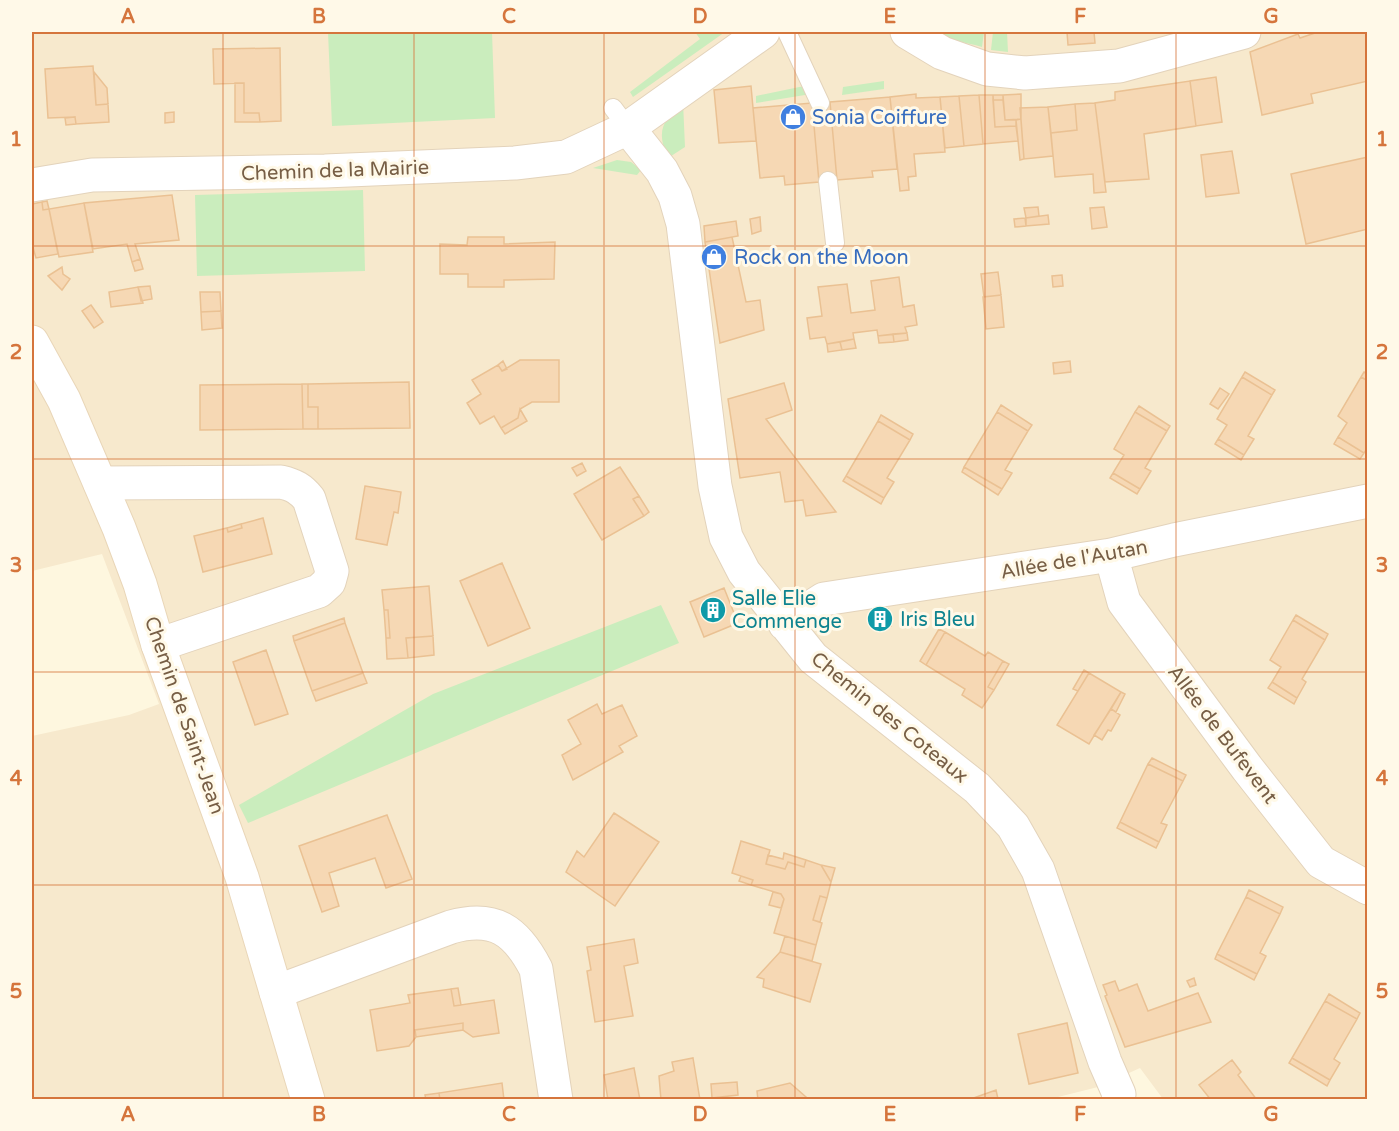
<svg xmlns="http://www.w3.org/2000/svg" width="1399" height="1131" font-family="'Varela Round',sans-serif">
<style>
.residential{fill:#f7e9cd}
.green{fill:#caedbd}
.building{fill:#f6d8b4;stroke:#eac193;stroke-width:1.5}
.lines{fill:none;stroke-linecap:round;stroke-linejoin:round}
.lane-casing{stroke:#e3d3bb;stroke-width:20}
.street-casing{stroke:#e3d3bb;stroke-width:35}
.secondary-casing{stroke:#e9d6b8;stroke-width:35}
.lane{stroke:#fff;stroke-width:18}
.street{stroke:#fff;stroke-width:33}
.secondary{stroke:#fff;stroke-width:33}
.grid{fill:none;stroke:#d5753c;stroke-width:1.5;stroke-opacity:0.55}
.labels{text-anchor:middle;stroke-width:6;stroke-linejoin:round;paint-order:stroke}
.shop-label{font-size:20px;fill:#366cbe;stroke:#fff9e8;text-anchor:start}
.street-label{font-size:20px;fill:#775e45;stroke:#fff9e8}
.culture-label{font-size:20px;fill:#0d838f;stroke:#fff9e8;text-anchor:start}
.neatline{fill:none;stroke:#d5753c;stroke-width:2}
.grid-label{font-size:20px;text-anchor:middle;font-weight:bold;fill:#d5753c}
</style>
<rect width="100%" height="100%" fill="#fef7df"/>
<path class="residential" d="M32,32h1335v1067h-204l-23,-31 -42,19 -52,13 -1014,-1v-363l97,-21 30,-11 -57,-150 -70,17z"/>
<path class="green" d="M328,32h164l3,86 -163,8z
M695,32h30l-92,65 -3,-5 70,-53z
M938,32h46l-2,15c-16,-5 -30,-5 -44,-15z
M993,32h14l1,20 -17,-2z
M884,81v8l-42,6 1,-8z
M809,85l2,9 -55,9v-7z
M683,102l2,45 -17,11c-12,-27 -6,-37 15,-56z
M617,160l14,2 10,8 -4,5 -44,-7z
M363,190l2,81 -168,5 -2,-81z
M661,605l18,38 -431,180 -9,-18 194,-111z"/>
<path class="building" d="M1067,32h27l1,11 -27,2z
M1318,32h50v49l-57,13 2,9 -51,12 -12,-63 48,-18 2,4z
M280,48l1,73 -21,1 -1,-9h-15v-30l-30,1 -1,-35z
M93,66l3,39 12,-1 1,18 -33,2 -1,-7 -27,1 -3,-49z
M94,72l13,16 1,16 -12,1z
M1216,77l6,45 -26,4 -6,-45z
M1190,81l6,45 -52,8 5,45 -44,3 -10,-79 20,-3v-8z
M235,83h9v30h15l1,9h-25z
M751,86l5,55 -37,2 -5,-53z
M916,94v4l24,-1 5,55 -31,2 2,22 -8,1 1,13 -9,1 -10,-94z
M1021,94v25l-16,1 -2,-25z
M979,95l4,49 -19,2 -5,-50z
M979,95h14l2,32 21,-1 2,15 -35,3z
M993,95h10v5h-10z
M959,96l5,50 -19,2 -5,-51z
M890,97l7,72 -25,2 1,6 -36,3 -7,-78z
M993,100h10l2,20h11v6l-21,1z
M830,102l7,78 -18,2 -7,-79z
M812,103l7,79 -34,3 -1,-9 -24,2 -7,-70z
M1095,103l11,89 -12,1 -1,-19 -38,3 -4,-44 26,-3 -2,-26z
M1075,104l2,26 -26,3 -3,-26z
M1048,107l5,49 -29,3 -4,-51z
M174,112v10l-9,1v-10z
M75,117l1,7 -10,1 -1,-7z
M1021,119l3,40 -4,1 -4,-40z
M1232,151l7,42 -33,4 -5,-42z
M1368,157v72l-62,15 -15,-70z
M172,195l7,45 -44,4 5,15 -8,3 -5,-18 -34,5 -9,-46z
M47,201l2,8 -6,1 -1,-8z
M42,202l1,8 6,-1 9,45 -22,4 -4,-14v-40z
M84,203l9,49 -34,5 -10,-48z
M1038,207l1,9 -13,2 -2,-10z
M1104,207l3,20 -15,2 -2,-21z
M1048,215l1,9 -23,2v-8z
M760,217l1,14 -9,3 -2,-15z
M1025,218l1,8 -11,1 -1,-8z
M736,221l2,15 -33,6 -1,-16z
M468,237h36v7l51,-2 -1,37 -50,1v7h-36v-13h-28v-30l27,1z
M732,237l14,65 14,-2 4,30 -44,13 -15,-101z
M140,259l3,10 -8,2 -3,-9z
M62,267l1,7 7,5 -8,11 -14,-14z
M998,272l3,23 -17,2 -3,-23z
M1062,275l1,11 -10,1 -1,-11z
M899,277l4,30 11,-2 3,20 -12,2 2,6 -29,3 -1,-6 -24,3 1,6 -27,5 -2,-7 -15,2 -3,-21 15,-2 -4,-29 29,-3 4,29 24,-3 -4,-29z
M150,286l2,13 -11,2 -3,-14z
M138,287l5,16 -32,4 -2,-15z
M200,292h20l1,19 -20,1z
M1001,295l3,32 -18,2 -3,-32z
M91,305l12,17 -9,6 -12,-17z
M221,311l1,17 -20,2 -1,-18z
M907,333l1,7 -14,2 -1,-8z
M893,334l1,8 -15,1 -1,-7z
M854,339l2,9 -14,2 -2,-8z
M840,342l2,8 -14,2 -1,-8z
M520,360h39v42h-27l-12,7 -2,9 -17,10 -7,-12 -14,8 -13,-21 14,-9 -9,-14 26,-15 4,6z
M503,361l4,8 -5,2 -4,-6z
M1070,361l1,11 -17,2 -1,-11z
M1245,372l30,18 -3,5 -30,-18z
M1364,372l4,2v7l-7,-4z
M1242,377l30,18 -24,41 6,3 -10,16 -26,-16 9,-14 -10,-6z
M1361,377l7,4v66l-4,6 -26,-16 9,-14 -9,-7z
M409,382l1,46 -92,1v-22h-10v-23z
M784,383l8,27 -26,9 70,93 -30,4 -3,-16 -18,2 -5,-30 -40,6 -12,-79z
M302,384l1,45 -103,1v-45z
M302,384h6v23h10v22h-15z
M1220,388l9,6 -11,15 -8,-5z
M1001,405l31,20 -4,6 -31,-19z
M1139,406l31,20 -3,5 -32,-19z
M520,409l7,12 -22,13 -4,-6 17,-10z
M997,412l31,19 -23,39 7,3 -10,16 -38,-22z
M1135,412l32,19 -22,37 6,3 -11,18 -27,-16 11,-18 -10,-6z
M881,415l32,19 -3,6 -32,-19z
M878,421l32,19 -23,38 7,4 -10,16 -38,-22z
M1338,437l26,16 -4,6 -26,-15z
M1218,439l26,16 -3,5 -26,-16z
M582,463l4,8 -9,5 -5,-8z
M620,467l19,29 -6,3 11,17 -42,24 -28,-46z
M964,467l38,22 -4,6 -36,-23z
M1113,473l27,16 -3,5 -27,-16z
M846,476l38,22 -3,6 -38,-23z
M365,486l36,6 -3,21 -4,-1 -7,33 -31,-6z
M639,496l10,16 -5,4 -11,-17z
M263,518l9,36 -69,18 -9,-36 33,-8 1,4 14,-4 -1,-4z
M241,524l1,4 -14,4 -1,-4z
M502,563l28,65 -42,18 -28,-65z
M429,586l4,50 -27,2 2,20 -21,1 -1,-21h4l-2,-28h-4l-2,-20z
M724,588l14,35 -34,14 -14,-35z
M888,609l3,17 -19,2 -2,-16z
M384,610h4l2,28h-4z
M1296,615l32,19 -3,6 -32,-20z
M344,618l1,5 -51,18 -1,-5z
M1293,620l32,20 -23,39 4,3 -9,16 -25,-16 9,-15 -11,-7z
M345,623l18,50 -51,18 -18,-50z
M939,629l6,3 -19,33 -6,-4z
M945,632l40,24 3,-4 15,9 -15,26 6,3 -12,18 -20,-13 3,-6 -39,-24z
M433,636l1,19 -26,3 -2,-20z
M266,650l22,64 -33,11 -22,-63z
M1003,661l6,3 -15,26 -6,-3z
M1084,670l5,3 -11,18 -5,-2z
M363,673l4,10 -51,18 -4,-10z
M1089,673l32,19 -32,52 -32,-19z
M1272,682l25,16 -3,6 -26,-16z
M1121,692l4,2 -9,18 -5,-3z
M597,704l5,10 20,-9 15,31 -18,10 4,6 -50,28 -11,-25 19,-11 -13,-24z
M1111,709l9,6 -9,16 -3,-1 -6,10 -8,-5z
M1152,758l34,17 -3,6 -35,-17z
M1148,764l35,17 -22,42 6,2 -8,17 -39,-20z
M614,813l45,29 -44,64 -49,-34 11,-21 7,6z
M387,815l25,64 -26,9 -11,-30 -46,15 10,33 -17,6 -23,-66z
M1120,822l39,20 -3,6 -39,-20z
M741,841l29,9 -4,14 19,5 3,-7 16,5 2,-7 15,5 10,17 -4,16 -7,-2 -7,24 9,3 -6,22 -42,-12 10,-34 -3,-5 -30,-9 2,-5 -21,-7z
M784,853l22,7 -2,7 -16,-5 -3,7 -19,-5 2,-9 15,4z
M821,865l14,3 -4,14z
M741,876l12,4 -2,5 -12,-4z
M1249,890l34,17 -3,7 -34,-17z
M773,892l8,2 3,5 -3,9 -12,-3z
M820,896l7,2 -7,24 -7,-2z
M1246,897l34,17 -20,39 6,3 -9,18 -40,-20z
M785,936l31,9 -4,16 -32,-9z
M634,939l4,24 -14,3 9,50 -38,6 -8,-51 4,-1 -4,-23z
M780,952l41,12 -11,38 -47,-15 1,-8 -7,-2z
M1217,954l40,20 -3,6 -39,-21z
M1194,978l2,7 -6,2 -3,-6z
M1115,981l4,10 18,-7 11,27 50,-18 13,29 -86,25 -20,-51 2,-1 -4,-10z
M458,988l3,17 -7,1 -3,-17z
M451,989l3,17 40,-6 5,33 -26,4 -10,-7v-7l-48,7 1,7 -7,9 -32,5 -7,-41 40,-7 -2,-8z
M1329,994l31,19 -3,6 -32,-18z
M1325,1001l32,18 -23,40 6,4 -10,17 -38,-22z
M463,1023v7l-47,7 -1,-7z
M1067,1023l11,50 -49,11 -11,-50z
M693,1058l7,42h-39l-2,-24 15,-5 -2,-9z
M1292,1058l38,22 -3,6 -38,-23z
M1232,1060l9,12 -3,3 19,25h-46l-12,-15z
M634,1068l6,32h-32l-4,-25z
M737,1082l1,13 -26,3 -1,-14z
M502,1083l2,17h-64l-1,-7z
M790,1083l16,14 -8,3h-40l-1,-9z
M996,1090l2,9 -30,1z
M439,1093l1,7h-14l-1,-5z"/>
<g class="lines">
<g class="lane-casing">
<path id="lane" d="M787,32l33,71
M613,108l15,20
M828,181l7,62"/>
</g>
<g class="street-casing">
<path id="street" d="M907,32l35,21 45,16 38,4 94,-7 125,-34
M628,128l34,43 13,25 8,28 32,262 11,51 18,35 69,86 164,130 36,38 25,44 67,192 14,32 -1,6
M32,185l60,-10 233,-4 190,-8 51,-6 62,-29 135,-96
M100,483l181,-1c13,3 20,7 28,17l23,72 -3,11 -10,9 -161,54
M1111,555l13,47 123,166 74,94 47,26
M785,624l39,-25 287,-44 63,-15 194,-39
M276,992l175,-65c43,-12 65,3 85,42l20,131"/>
</g>
<g class="secondary-casing">
<path id="secondary" d="M32,342l32,58 55,128 21,56 18,61 84,232 66,223"/>
</g>
<use href="#lane" class="lane"/>
<use href="#street" class="street"/>
<use href="#secondary" class="secondary"/>
</g>
<path class="grid" d="M223,32v1068M414,32v1068M604,32v1068M795,32v1068M985,32v1068M1176,32v1068M32,246h1336M32,459h1336M32,672h1336M32,885h1336"/>
<defs>
<g id="shop-disc" transform="scale(1.35)"><circle r="9.5" fill="#3f7fe0" stroke="#fff9e8"/><path d="M-5-2.5h2.3a2.7 3.5 0 0 1 5.4 0H5L5.5 6h-11ZM-1.5-2.5h3a1.5 2.3 0 0 0-3 0Z" fill="#fff"/></g>
<g id="building-disc" transform="scale(1.35)"><circle r="9.5" fill="#0f9aa8" stroke="#fff9e8"/><path d="M-4-6H4V6H1V3H-1V6H-4ZM-2.5-4.3h1.7v1.8h-1.7ZM.8-4.3h1.7v1.8H.8ZM-2.5-1h1.7V.8h-1.7ZM.8-1h1.7V.8H.8Z" fill="#fff"/></g>
</defs>
<g fill-rule="evenodd">
<use href="#shop-disc" x="793" y="117"/>
<use href="#shop-disc" x="714" y="257"/>
<use href="#building-disc" x="713" y="610"/>
<use href="#building-disc" x="880" y="619"/>
</g>
<g class="labels">
<g class="shop-label">
<text x="812" y="124">Sonia Coiffure</text>
<text x="734" y="264">Rock on the Moon</text>
</g>
<g class="street-label">
<text transform="translate(335 170) rotate(-2)" y="7">Chemin de la Mairie</text>
<text transform="translate(1074 559) rotate(-10)" y="7">Allée de l'Autan</text>
<text transform="translate(185 715) rotate(71)" y="7">Chemin de Saint-Jean</text>
<text transform="translate(890 717) rotate(39)" y="7">Chemin des Coteaux</text>
<text transform="translate(1223 734) rotate(53)" y="7">Allée de Bufevent</text>
</g>
<g class="culture-label">
<text x="732" y="605">Salle Elie<tspan x="732" dy="23">Commenge</tspan></text>
<text x="900" y="626">Iris Bleu</text>
</g>
</g>
<rect width="1399" height="1131" fill="none" stroke="#fff9e8" stroke-width="66"/>
<rect x="33" y="33" width="1333" height="1065" class="neatline"/>
<g class="grid-label">
<text x="128" y="23">A</text>
<text x="319" y="23">B</text>
<text x="509" y="23">C</text>
<text x="700" y="23">D</text>
<text x="890" y="23">E</text>
<text x="1080" y="23">F</text>
<text x="1271" y="23">G</text>
<text x="16" y="146">1</text>
<text x="1382" y="146">1</text>
<text x="16" y="359">2</text>
<text x="1382" y="359">2</text>
<text x="16" y="572">3</text>
<text x="1382" y="572">3</text>
<text x="16" y="785">4</text>
<text x="1382" y="785">4</text>
<text x="16" y="998">5</text>
<text x="1382" y="998">5</text>
<text x="128" y="1121">A</text>
<text x="319" y="1121">B</text>
<text x="509" y="1121">C</text>
<text x="700" y="1121">D</text>
<text x="890" y="1121">E</text>
<text x="1080" y="1121">F</text>
<text x="1271" y="1121">G</text>
</g>
</svg>
